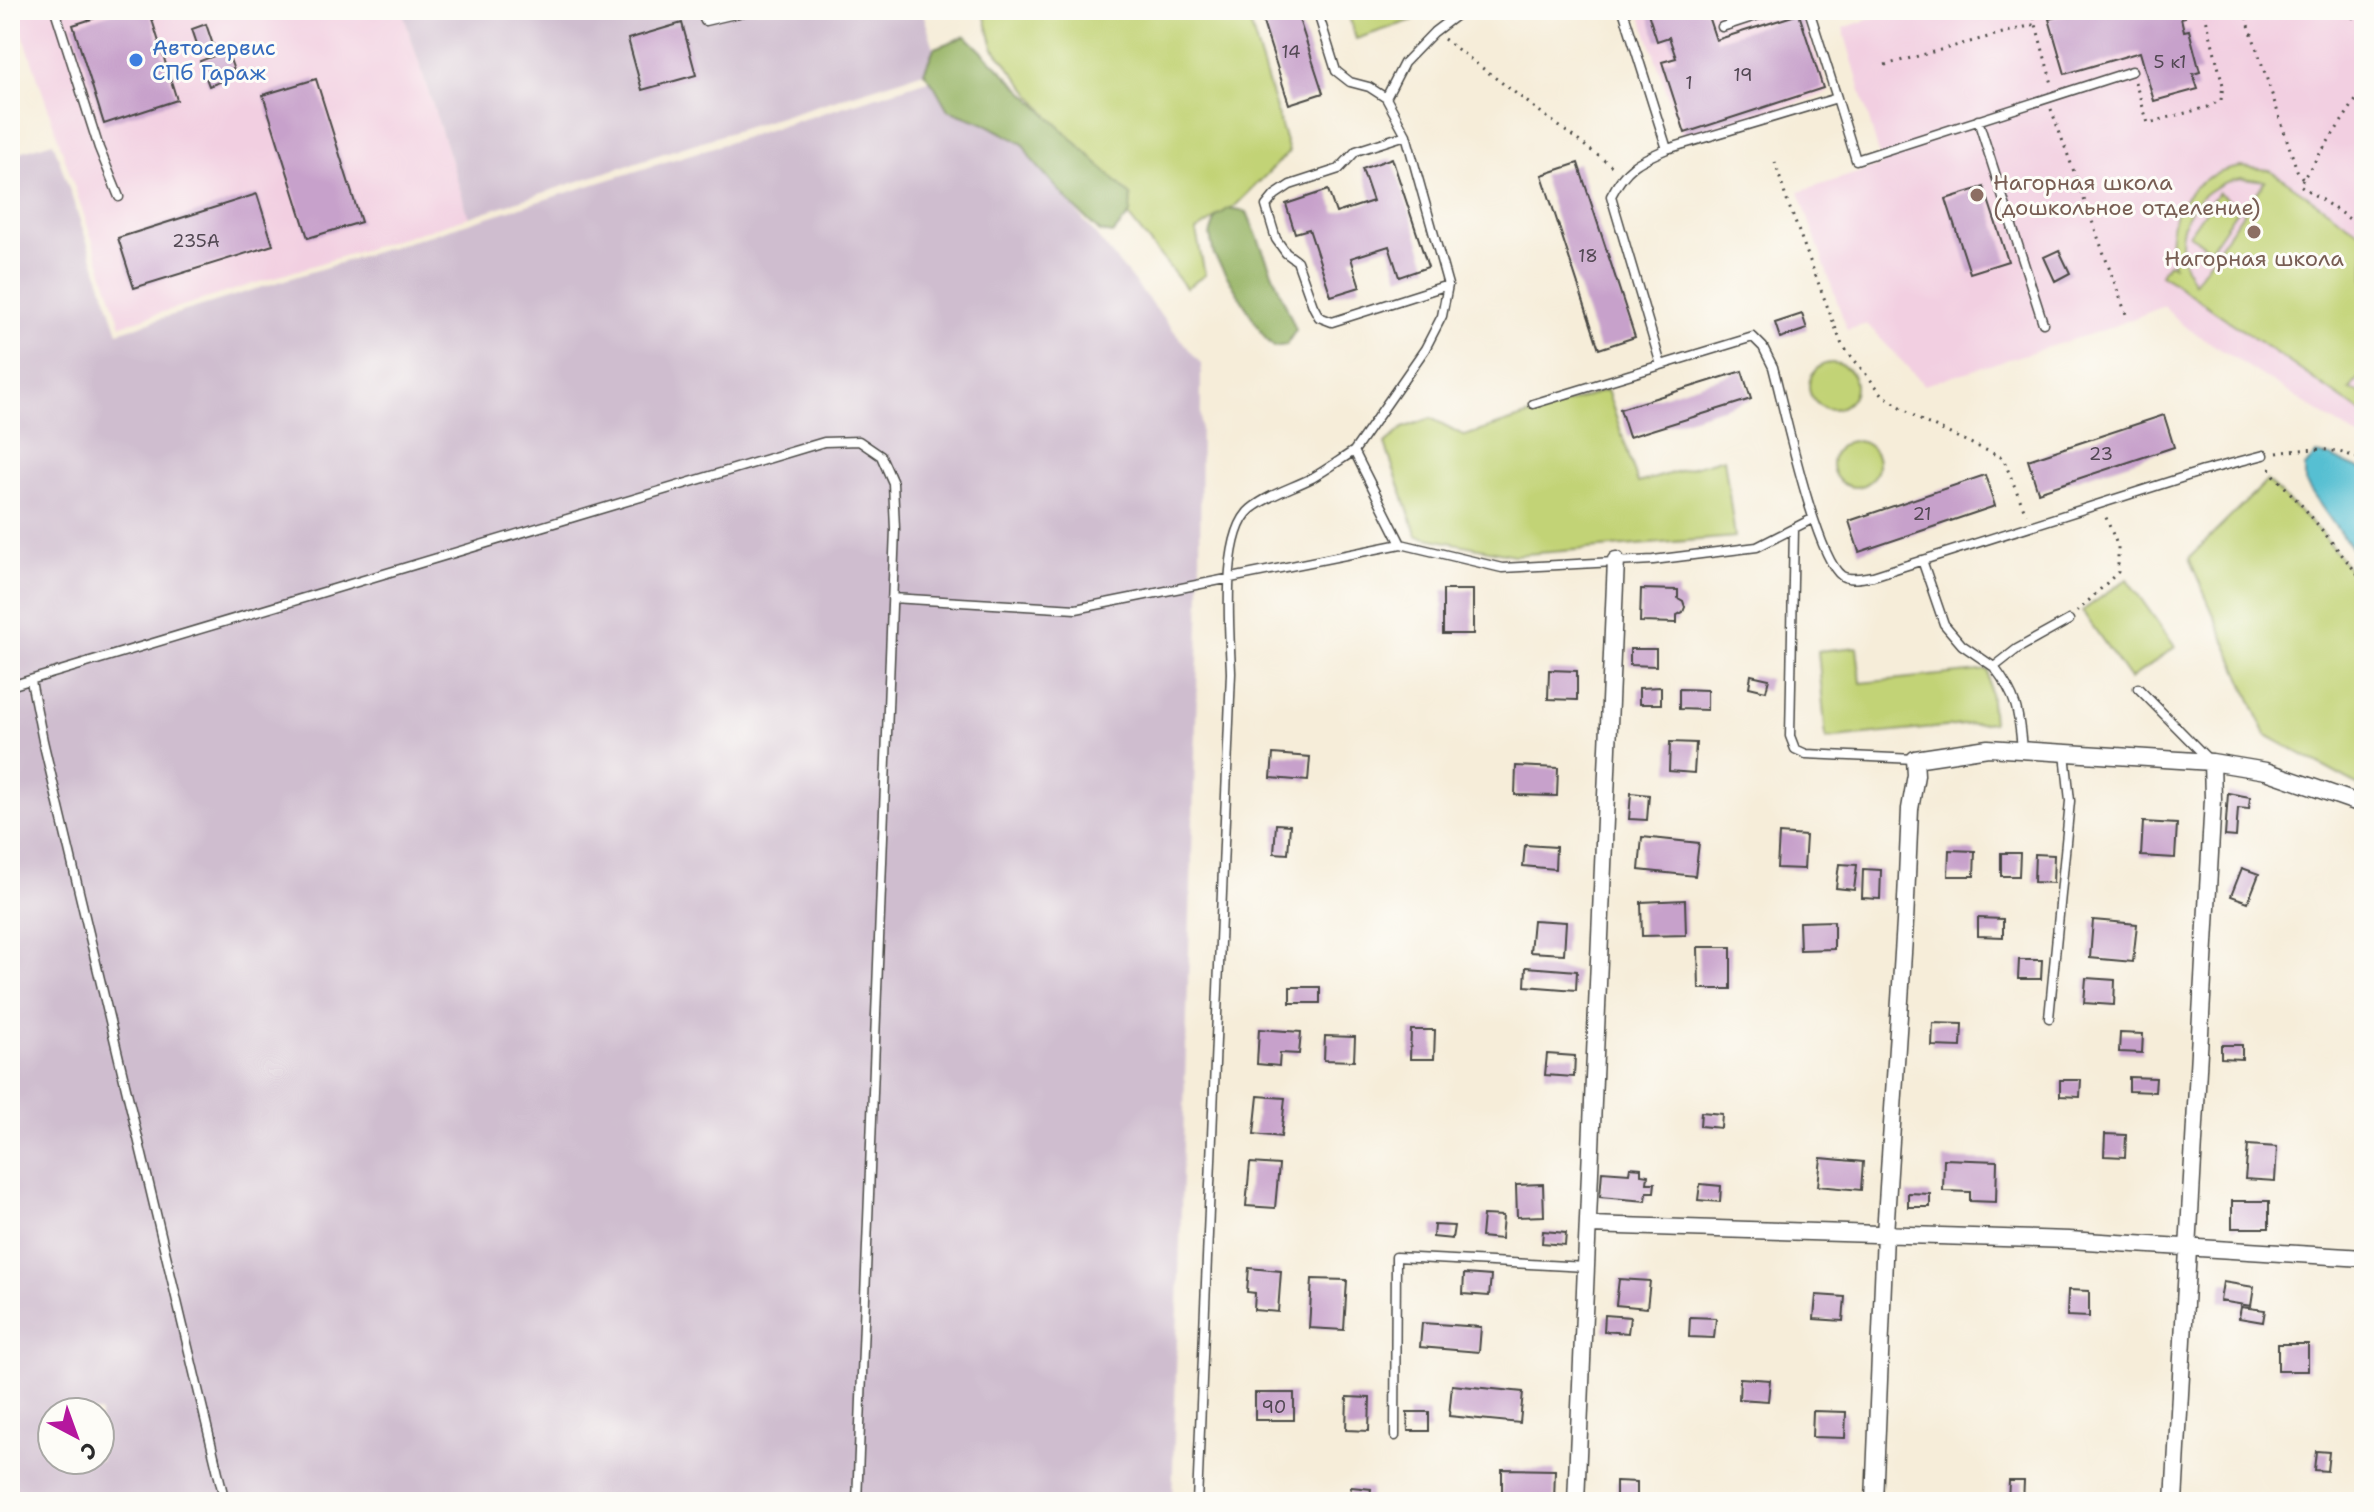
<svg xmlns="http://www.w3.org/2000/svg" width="2374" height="1512" font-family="'Shantell Sans',sans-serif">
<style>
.built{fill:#f2cfe1}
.industrial{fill:#cfbdcf;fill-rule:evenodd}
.green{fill:#c2d376;stroke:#767f50;stroke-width:2;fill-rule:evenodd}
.forest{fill:#99b567;stroke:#627049;stroke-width:2}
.water{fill:#56bfd2;stroke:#40757e;stroke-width:2}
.building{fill:#c7a1cb}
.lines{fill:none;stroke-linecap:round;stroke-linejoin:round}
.service-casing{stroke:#494845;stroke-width:11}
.minor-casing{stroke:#494845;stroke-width:19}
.path{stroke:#494845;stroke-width:3;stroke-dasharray:2 6;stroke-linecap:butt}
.service{stroke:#fff;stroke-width:8}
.minor{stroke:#fff;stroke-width:16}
.shop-dot{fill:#3f7fe0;stroke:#fdfcf7;stroke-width:3}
.education-dot{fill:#8d6e63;stroke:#fdfcf7;stroke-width:3}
.labels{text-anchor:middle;stroke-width:6;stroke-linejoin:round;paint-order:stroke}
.number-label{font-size:18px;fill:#524853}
.shop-label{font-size:22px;fill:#366cbe;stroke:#fdfcf7;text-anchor:start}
.education-label{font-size:22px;fill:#785e54;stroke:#fdfcf7;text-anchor:start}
</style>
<rect width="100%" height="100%" fill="#fdfcf7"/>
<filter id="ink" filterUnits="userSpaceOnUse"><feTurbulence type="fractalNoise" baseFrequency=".0125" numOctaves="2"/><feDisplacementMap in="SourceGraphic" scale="16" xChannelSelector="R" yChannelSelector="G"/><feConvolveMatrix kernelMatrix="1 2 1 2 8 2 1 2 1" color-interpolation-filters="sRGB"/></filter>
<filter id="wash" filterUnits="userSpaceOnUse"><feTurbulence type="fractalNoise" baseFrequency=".006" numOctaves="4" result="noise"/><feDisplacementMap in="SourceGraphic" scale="32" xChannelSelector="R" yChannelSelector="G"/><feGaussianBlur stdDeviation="1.8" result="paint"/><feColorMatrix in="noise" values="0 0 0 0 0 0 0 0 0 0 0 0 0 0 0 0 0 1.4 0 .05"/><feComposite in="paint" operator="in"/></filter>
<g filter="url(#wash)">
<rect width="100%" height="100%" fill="#f6edd9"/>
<path class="built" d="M15,10h387l67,207 -348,108z
M1639,10h162l28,82 -145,50z
M1897,10h467v431l-180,-115 -20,-20 -57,23 -183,56 -57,-61 -20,6 -48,-138 83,-27 -39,-137z"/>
<path class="industrial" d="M402,10h520l12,38 -10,24 -263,82 -192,63z
M961,70l240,294 -1,229 -28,909h-1162v-1347l43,-13 65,190zM52,1412h48v48h-48z"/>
<path class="green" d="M983,10h263l43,142 -54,54 -39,25 9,44 -19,13 -193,-241z
M1347,10h63l3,10 -57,19z
M2241,167l29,3 94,65v135l-14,20 14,4v20l-203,-140 7,-11 5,2c-11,-52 17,-90 68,-98zM2242,178l23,3 -71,102c-30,-46 -5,-96 48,-105z
M2218,192l21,15 -29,42 -21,-15z
M1809 386a23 23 0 1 1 46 0a23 23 0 1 1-46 0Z
M1607,390l31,93 86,-25 11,79 -221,18 -97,-19 -32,-92 18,-16 28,-10 34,18z
M1832 464a23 23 0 1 1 46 0a23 23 0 1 1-46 0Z
M2267,481l54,52 43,56v194l-5,3 -93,-51 -77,-177z
M2127,579l48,68 -45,32 -48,-68z
M1857,647l4,36 127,-13 5,52 -167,17 -8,-88z"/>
<path class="forest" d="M966,36l165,160 -1,18 -17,20 -13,-2 -27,-26 -42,-47 -8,-15 -35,-19 -40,-15 -14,-25 -10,-13 10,-24z
M1228,209l19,3 49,118 -10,15 -12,2 -9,-9 -51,-83 -4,-20 6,-18z"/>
<path class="water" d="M2316,454l15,3 33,14v90l-19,-21 -31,-44 -9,-14v-15z"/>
<g id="blocks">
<path class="building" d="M120,10h29l28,90 -73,24 -31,-99z
M1259,10h37l27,83 -34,11z
M1647,10h59l10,30 83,-26 24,74 -138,45 -23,-71 14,-4 -7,-21 -12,4z
M2081,10h102l2,7 -4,1 3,13 5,-1 11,42 -7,2 5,15 -44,12 -14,-49 -75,22 -16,-55z
M682,23l14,52 -54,15 -14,-51z
M206,24l7,21 -14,5 -7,-21z
M227,51l9,25 -27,10 -9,-25z
M316,79l45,143 -53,16 -45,-143z
M1392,158l36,109 -29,10 -10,-31 -38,12 9,29 -29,9 -22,-67 -14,4 -9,-29 42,-14 8,23 37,-12 -11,-32z
M1578,163l57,174 -36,12 -57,-174z
M1984,187l24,74 -38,12 -24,-74z
M257,194l16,51 -139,43 -16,-50z
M2059,250l11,23 -15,8 -11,-24z
M1802,314l5,15 -27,9 -5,-15z
M1742,371l9,28 -122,38 -9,-28z
M2164,415l10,32 -136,45 -10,-32z
M1985,475l10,31 -136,46 -10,-31z
M1641,589l37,1v8l5,3 2,6 -2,5 -6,3v8l-37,-1z
M1443,590h30v44h-30z
M1630,649h26v17l-26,-1z
M1549,670l28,1v29l-29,-1z
M1751,675l18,4 -3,12 -17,-4z
M1661,687v17h-22v-16z
M1679,689l28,1v20l-28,-1z
M1670,742l26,1 -2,30 -25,-2z
M1273,754l37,3 -2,24 -37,-3z
M1516,766l42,2 -1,28 -42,-1z
M1631,793l18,2 -2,25 -18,-1z
M2228,793l22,4 -1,12 -11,-1 -2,29 -11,-1z
M2143,822l34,2 -2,34 -34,-2z
M1276,824l14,1 -2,29 -14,-1z
M1779,834l27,2 -2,33 -27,-1z
M1642,837l57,6 -4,33 -56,-6z
M1525,845l31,2 -1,22 -32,-3z
M1949,850l26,1 -1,25h-26z
M2001,853h19l-1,23h-18z
M2035,854l19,1 -1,28 -19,-1z
M1839,864l18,1 -3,25 -18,-2z
M2242,868l17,6 -11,28 -17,-6z
M1863,869l18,1 -1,29 -18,-1z
M1685,900l1,35 -44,1 -1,-34z
M1978,918l25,1v18l-25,-1z
M1533,920l33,2 -2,32 -34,-2z
M2093,920l44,4 -4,38 -43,-4z
M1834,921v28l-34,1 -1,-28z
M1698,947h33v42h-32z
M2019,960h23l-1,19h-23z
M1526,967l51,4 -1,19 -51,-4z
M2086,978l29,2 -1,25 -30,-2z
M1290,987h30v16h-30z
M1933,1023l29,1 -1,23 -29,-1z
M1259,1029l42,3 -2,22 -19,-1 -1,13 -22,-2z
M1411,1030h24l-1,29h-24z
M2120,1033l23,1 -1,19 -23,-1z
M1325,1036l30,1 -1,24 -30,-1z
M2221,1045h21v14l-21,-1z
M1547,1054l28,2 -1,21 -29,-2z
M2129,1077l27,1 -1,14 -26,-1z
M2060,1080h21l-1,17 -20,-1z
M1258,1096l27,2 -4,39 -27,-3z
M1701,1112l21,2 -1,14 -21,-2z
M2105,1134l21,1 -1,22 -21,-1z
M2248,1145l29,2 -2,34 -30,-2z
M1821,1158l42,4 -2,28 -43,-4z
M1944,1159l53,2 -1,41 -26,-1v-9l-27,-1z
M1250,1163l29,2 -4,43 -29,-2z
M1630,1167l11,1v6l7,1 -1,8h8l-1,9h-7l-1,9 -46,-4 2,-26 27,2z
M1543,1184l1,32 -27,1 -1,-32z
M1700,1184l21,2 -1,16 -22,-2z
M1908,1193l22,1v13h-22z
M2232,1201h37v27h-37z
M1483,1215l20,1 -2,23 -20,-2z
M1434,1225l20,1 -2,13 -19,-2z
M1543,1231l23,2 -1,12 -23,-2z
M1249,1268l32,3 -3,41 -24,-2 1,-17 -8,-1z
M1464,1274l27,2 -2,20 -26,-2z
M1312,1279l35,1 -3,50 -35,-2z
M1619,1279l31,2 -3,27 -31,-3z
M2223,1282l31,5 -3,19 -31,-5z
M2068,1290l21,1v26l-22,-1z
M1816,1295l29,2 -2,24 -29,-2z
M2241,1307l24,3 -2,12 -24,-4z
M1605,1315l25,2 -2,16 -24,-2z
M1690,1317l26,1 -2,20 -25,-1z
M1422,1323l59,4 -2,25 -59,-5z
M2278,1344h30v27h-30z
M1740,1378l30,2 -2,21 -29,-2z
M1452,1385l71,7 -3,31 -71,-7z
M1255,1393h39v27h-39z
M1347,1397l23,1 -1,33 -23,-1z
M1813,1411l33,1 -1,26 -33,-1z
M1407,1412h22v19h-21z
M2316,1451l13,1 -2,19 -13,-1z
M1502,1469l53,1 -1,32h-52z
M1616,1481l21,1v20h-21z
M2009,1481h15l-1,21h-15z
M1351,1487l20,2 -2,13h-20z"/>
</g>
</g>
<g filter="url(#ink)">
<use href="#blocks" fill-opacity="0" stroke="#494845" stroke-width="2"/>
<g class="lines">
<g class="service-casing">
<path id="service" d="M55,10l44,138 20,49
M700,10l5,11 47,-11
M1317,10l19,61 14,11 19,5 17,11 20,37 42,150 -6,31 -17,33 -71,102 47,93 101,24 151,-8 104,-13 55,-28
M1623,10l44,139 170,-51 -28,-88
M1722,27l52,-17
M1386,98l18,-35 30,-31 29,-22
M1837,98l19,62 276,-89
M1978,120l65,203
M1406,135l-50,16 -17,18 -49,16 -15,10 -9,11 10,33 10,14 11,8 16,45 6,11 13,5 116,-37
M1661,365l-50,-169c15,-29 27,-35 56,-47
M1533,404l220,-67 10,10 10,20c10,37 43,192 69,209 9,5 22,1 31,0l330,-105 61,-16
M1794,528l-4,208 5,13 11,5 109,5
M1922,560l22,64 18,21 32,22 23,-18 52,-29
M892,598l184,11 325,-65
M1994,667c23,30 25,45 28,83
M31,681l12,60 182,761
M10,686l814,-244 35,-1 22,15 12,27 2,46 -38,973
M2138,688l70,71
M2049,1018l21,-217 -5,-48
M1395,1436l1,-179 190,10
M1197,1502l34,-829c-1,-39 -11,-138 20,-164 17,-14 41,-21 61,-31 14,-8 28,-18 42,-27"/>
</g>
<g class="minor-casing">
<path id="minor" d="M1589,1225l480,15 295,18
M1576,1502l40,-942
M1874,1502l11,-268 20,-312 5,-113 6,-34 -1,-16 73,-11 224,14 54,9 98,34
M2174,1502l39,-703 -1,-37"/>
</g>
<path class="path" d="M2032,10l20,74
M2244,10l53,160 6,9 61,-91
M2329,10l35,11
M1444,39l169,128
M1885,65l151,-41
M2135,82l13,41 60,-16 13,-7 2,-15 -19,-75
M2051,109l75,205
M1775,162l11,36 56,147 41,50 39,26 81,37 23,56
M2303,179l-3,6 64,44
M2277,453c34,-5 55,-7 87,8
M2270,468l5,8 30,33 59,73
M2077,612l41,-40v-25l-13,-32"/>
<use href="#service" class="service"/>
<use href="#minor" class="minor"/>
</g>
</g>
<circle class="shop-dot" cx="136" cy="60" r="8"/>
<g class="education-dot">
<circle cx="1977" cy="195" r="8"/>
<circle cx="2254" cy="232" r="8"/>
</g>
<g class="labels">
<g class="number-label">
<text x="1291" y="58">14</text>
<text x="2170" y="68">5 к1</text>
<text x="1743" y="81">19</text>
<text x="1689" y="89">1</text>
<text x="196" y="247">235А</text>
<text x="1588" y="262">18</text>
<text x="2101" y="460">23</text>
<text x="1922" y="520">21</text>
<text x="1274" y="1413">90</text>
</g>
<g class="shop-label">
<text x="152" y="55">Автосервис<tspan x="152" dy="25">СПб Гараж</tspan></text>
</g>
<g class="education-label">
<text x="1993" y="190">Нагорная школа<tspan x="1993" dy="25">(дошкольное отделение)</tspan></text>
<text x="2254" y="266" text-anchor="middle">Нагорная школа</text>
</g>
</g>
<rect width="2374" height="1512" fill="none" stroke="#fdfcf7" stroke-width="40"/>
<g transform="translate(76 1436) rotate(139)"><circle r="38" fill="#fdfcf7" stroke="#a9a8a5" stroke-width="2"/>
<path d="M0-6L14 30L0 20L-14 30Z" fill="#b5179e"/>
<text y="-12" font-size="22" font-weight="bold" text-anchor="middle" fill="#2b2b2b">С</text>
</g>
</svg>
